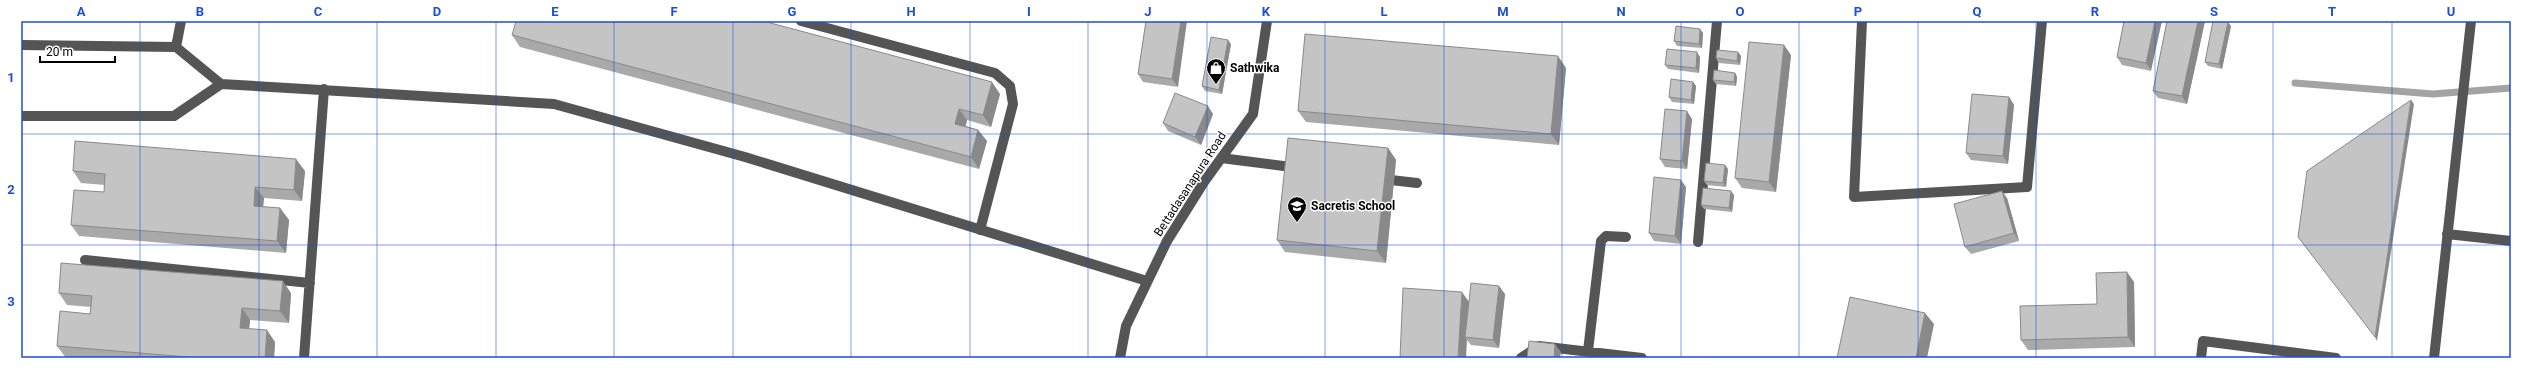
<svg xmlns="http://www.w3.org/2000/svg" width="2532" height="379" font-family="Roboto,sans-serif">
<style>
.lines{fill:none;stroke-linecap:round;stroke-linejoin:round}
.stream{stroke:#a3a3a3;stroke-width:7}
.minor{stroke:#555;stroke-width:10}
.wall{fill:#a9a9a9}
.shaded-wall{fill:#898989}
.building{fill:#c4c4c4;stroke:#898989}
.grid{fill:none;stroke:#1d4ed8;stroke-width:1;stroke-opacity:0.55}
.labels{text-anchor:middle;stroke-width:3;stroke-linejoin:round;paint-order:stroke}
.poi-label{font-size:12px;font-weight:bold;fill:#000;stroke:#fff;text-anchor:start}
.street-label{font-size:12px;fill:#000;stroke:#fff}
.neatline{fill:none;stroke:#1d4ed8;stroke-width:1.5}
.grid-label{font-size:13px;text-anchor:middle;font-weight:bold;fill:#1d4ed8}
</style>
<rect width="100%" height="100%" fill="#fff"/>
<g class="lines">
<path class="stream" d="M2295,83l138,11 78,-6"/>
<path class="minor" d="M801,21l194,52 15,13 3,18 -33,126
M1862,21l-8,176 173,-10 15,-166
M21,45l155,2 45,37
M176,47l5,-26
M21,116h153l47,-32 333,20 191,53 402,124
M1221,158l78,10
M1382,179l35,4
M2447,234l64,7
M1698,242l19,-221
M85,260l225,23
M1588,351l13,-110 5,-5 20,1
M304,358l20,-269
M1120,358l6,-32 41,-85 37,-59 49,-68 14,-93
M1521,358l18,-12 103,12
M2201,358l2,-17 133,17
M2434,358l37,-337"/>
</g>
<path class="wall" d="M1146,21l32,66 -35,-5 -5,-8z
M2124,21l27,50 -29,-6 -5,-8z
M2167,21h38l-18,83 -29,-6 -5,-7z
M2231,26l-9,43 -14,-3 -3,-4z
M1700,29l3,4 -1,15 -25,-2 -3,-5z
M512,35l488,59 -9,33 -24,-7 -1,6 12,4 9,11 -8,28 -459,-122z
M1231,44l-9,50 -17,-3 -3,-5z
M1738,52l3,4 -1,9 -21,-2 -3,-5z
M1791,55l-15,137 -34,-4 -7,-10z
M1700,57l-1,16 -31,-4 -3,-4z
M1566,68l-7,77 -253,-23 -8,-11z
M1735,73l2,4 -1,9 -20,-2 -3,-4z
M1693,82l3,4 -2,18 -22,-2 -3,-5z
M2009,97l5,8 -6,59 -37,-4 -5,-7z
M1213,114l-12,31 -33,-14 -5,-8z
M1692,119l-5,50 -22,-2 -5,-8z
M1388,148l8,12 -10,103 -101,-11 -8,-12z
M1728,169l-2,18 -19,-2 -3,-4z
M73,171h232l-3,30 -38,-3 -1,9 17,1 9,12 -3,33 -207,-17 -8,-11 33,-33 1,-7 -24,-2z
M1686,187l-5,57 -27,-3 -5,-8z
M1734,195l-2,17 -28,-3 -3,-4z
M2007,198l12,43 -48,13 -6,-7z
M2134,282l1,65 -107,3 -7,-10 76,-36z
M59,293h232l-2,30 -39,-3 -1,9 26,13 -1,16h-208l-9,-12 33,-32 1,-7 -24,-2z
M1505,294l-6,54 -28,-3 -4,-5 -67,18 69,-56z"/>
<path class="shaded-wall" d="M1181,21h6l-9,66 -6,-8z
M2155,21h7l-11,50 -5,-8z
M2198,21h7l-18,83 -5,-8z
M2228,22l3,4 -9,43 -3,-5z
M1700,29l3,4 -1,15 -3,-4z
M1228,40l3,4 -9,50 -3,-4z
M1784,45l7,10 -15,137 -7,-10z
M1697,52l3,5 -1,16 -3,-5z
M1738,52l3,4 -1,9 -3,-4z
M1558,56l8,12 -7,77 -8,-11z
M1735,73l2,4 -1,9 -2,-4z
M992,82l8,12 -9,33 -8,-12z
M1693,82l3,4 -2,18 -3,-4z
M2009,97l5,8 -6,59 -5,-8z
M2411,100l3,4 -37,237 -2,-4z
M1208,106l5,8 -12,31 -6,-8z
M959,109l8,11 -4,15 -8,-11z
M1687,111l5,8 -5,50 -5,-8z
M978,130l9,11 -8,28 -8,-12z
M1388,148l8,12 -10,103 -9,-12z
M296,159l9,12 -3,30 -8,-11z
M1725,165l3,4 -2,18 -3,-4z
M1681,180l5,7 -5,57 -6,-8z
M255,187l9,11 -2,20 -8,-12z
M1731,191l3,4 -2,17 -3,-4z
M2002,191l5,7 12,43 -5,-8z
M280,208l9,12 -3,33 -9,-12z
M2127,272l7,10 1,65 -7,-10z
M283,281l8,12 -2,30 -9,-12z
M1499,286l6,8 -6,54 -6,-8z
M1462,292l7,10 -4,35 2,3 -1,18h-8z
M242,308l8,12 -2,20 -8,-12z
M1925,313l9,11 -7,34h-11z
M267,330l8,12 -1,16h-9z
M1555,344l6,8 -1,6h-6z"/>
<path class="building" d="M516,21h247l229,61 -9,33 -24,-6 -4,15 23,6 -7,27 -459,-122z
M1146,21h35l-9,58 -34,-5z
M2124,21h31l-9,42 -29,-6z
M2167,21h31l-16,75 -29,-5z
M2213,21h9l6,1 -9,42 -14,-2z
M1676,26l24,3 -1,15 -25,-3z
M1305,34l253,22 -7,78 -253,-23z
M1211,37l17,3 -9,50 -17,-4z
M1749,42l35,3 -15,137 -34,-4z
M1667,49l30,3 -1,16 -31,-3z
M1717,50l21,2 -1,9 -21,-3z
M1714,70l21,3 -1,9 -21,-2z
M1671,79l22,3 -2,18 -22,-3z
M1175,93l33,13 -13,31 -32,-14z
M1972,94l37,3 -6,59 -37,-3z
M2411,100l-36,237 -77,-100 9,-66z
M1665,109l22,2 -5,50 -22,-2z
M1288,138l100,10 -11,103 -100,-11z
M75,141l221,18 -2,31 -39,-3 -1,19 26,2 -3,33 -206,-16 3,-35 30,2 1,-18 -32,-3z
M1706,163l19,2 -2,18 -19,-2z
M1654,177l27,3 -6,56 -26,-3z
M1703,188l28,3 -2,17 -28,-3z
M2002,191l12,42 -49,14 -11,-43z
M61,263l222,18 -3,30 -38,-3 -2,20 27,2 -2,28h-66l-142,-12 3,-35 30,3 2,-18 -33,-3z
M2127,272l1,65 -107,3 -1,-34 77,-2 -1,-31z
M1471,283l28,3 -6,54 -28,-3z
M1403,288l59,4 -4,66h-58z
M1850,297l75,16 -9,45h-79z
M1529,341l26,3 -1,14h-27z"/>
<path class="grid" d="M140,21v337M259,21v337M377,21v337M496,21v337M614,21v337M733,21v337M851,21v337M970,21v337M1088,21v337M1207,21v337M1325,21v337M1444,21v337M1562,21v337M1681,21v337M1799,21v337M1918,21v337M2036,21v337M2155,21v337M2273,21v337M2392,21v337M21,134h2490M21,245h2490"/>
<defs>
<g id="shop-pin" transform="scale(1)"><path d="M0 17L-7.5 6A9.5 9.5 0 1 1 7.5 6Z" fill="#000" stroke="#fff"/><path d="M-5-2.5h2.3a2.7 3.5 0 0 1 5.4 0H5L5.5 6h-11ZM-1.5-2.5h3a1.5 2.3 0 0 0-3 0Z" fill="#fff"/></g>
<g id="school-pin" transform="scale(1)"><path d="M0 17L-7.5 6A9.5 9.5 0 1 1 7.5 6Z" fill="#000" stroke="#fff"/><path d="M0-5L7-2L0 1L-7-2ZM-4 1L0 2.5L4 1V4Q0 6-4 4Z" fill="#fff"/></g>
</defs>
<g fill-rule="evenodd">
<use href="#shop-pin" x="1216" y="68"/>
<use href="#school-pin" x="1297" y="206"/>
</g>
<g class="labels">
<g class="poi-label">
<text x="1230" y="72">Sathwika</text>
<text x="1311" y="210">Sacretis School</text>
</g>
<g class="street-label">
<text transform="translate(1190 184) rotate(-57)" y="4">Bettadasanapura Road</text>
</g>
</g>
<rect width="2532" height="379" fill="none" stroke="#ffffff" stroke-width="44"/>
<path d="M40 56v6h75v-6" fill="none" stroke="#000000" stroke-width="2"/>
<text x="46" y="56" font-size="12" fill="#000000" stroke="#ffffff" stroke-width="3" paint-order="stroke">20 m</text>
<rect x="22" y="22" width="2488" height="335" class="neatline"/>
<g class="grid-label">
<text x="81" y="16">A</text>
<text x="200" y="16">B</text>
<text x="318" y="16">C</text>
<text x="437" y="16">D</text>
<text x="555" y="16">E</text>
<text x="674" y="16">F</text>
<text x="792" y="16">G</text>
<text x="911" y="16">H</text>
<text x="1029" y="16">I</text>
<text x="1148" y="16">J</text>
<text x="1266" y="16">K</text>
<text x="1384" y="16">L</text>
<text x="1503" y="16">M</text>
<text x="1621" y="16">N</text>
<text x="1740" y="16">O</text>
<text x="1858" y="16">P</text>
<text x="1977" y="16">Q</text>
<text x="2095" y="16">R</text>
<text x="2214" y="16">S</text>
<text x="2332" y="16">T</text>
<text x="2451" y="16">U</text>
<text x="11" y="82">1</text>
<text x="11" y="194">2</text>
<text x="11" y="306">3</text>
</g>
</svg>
